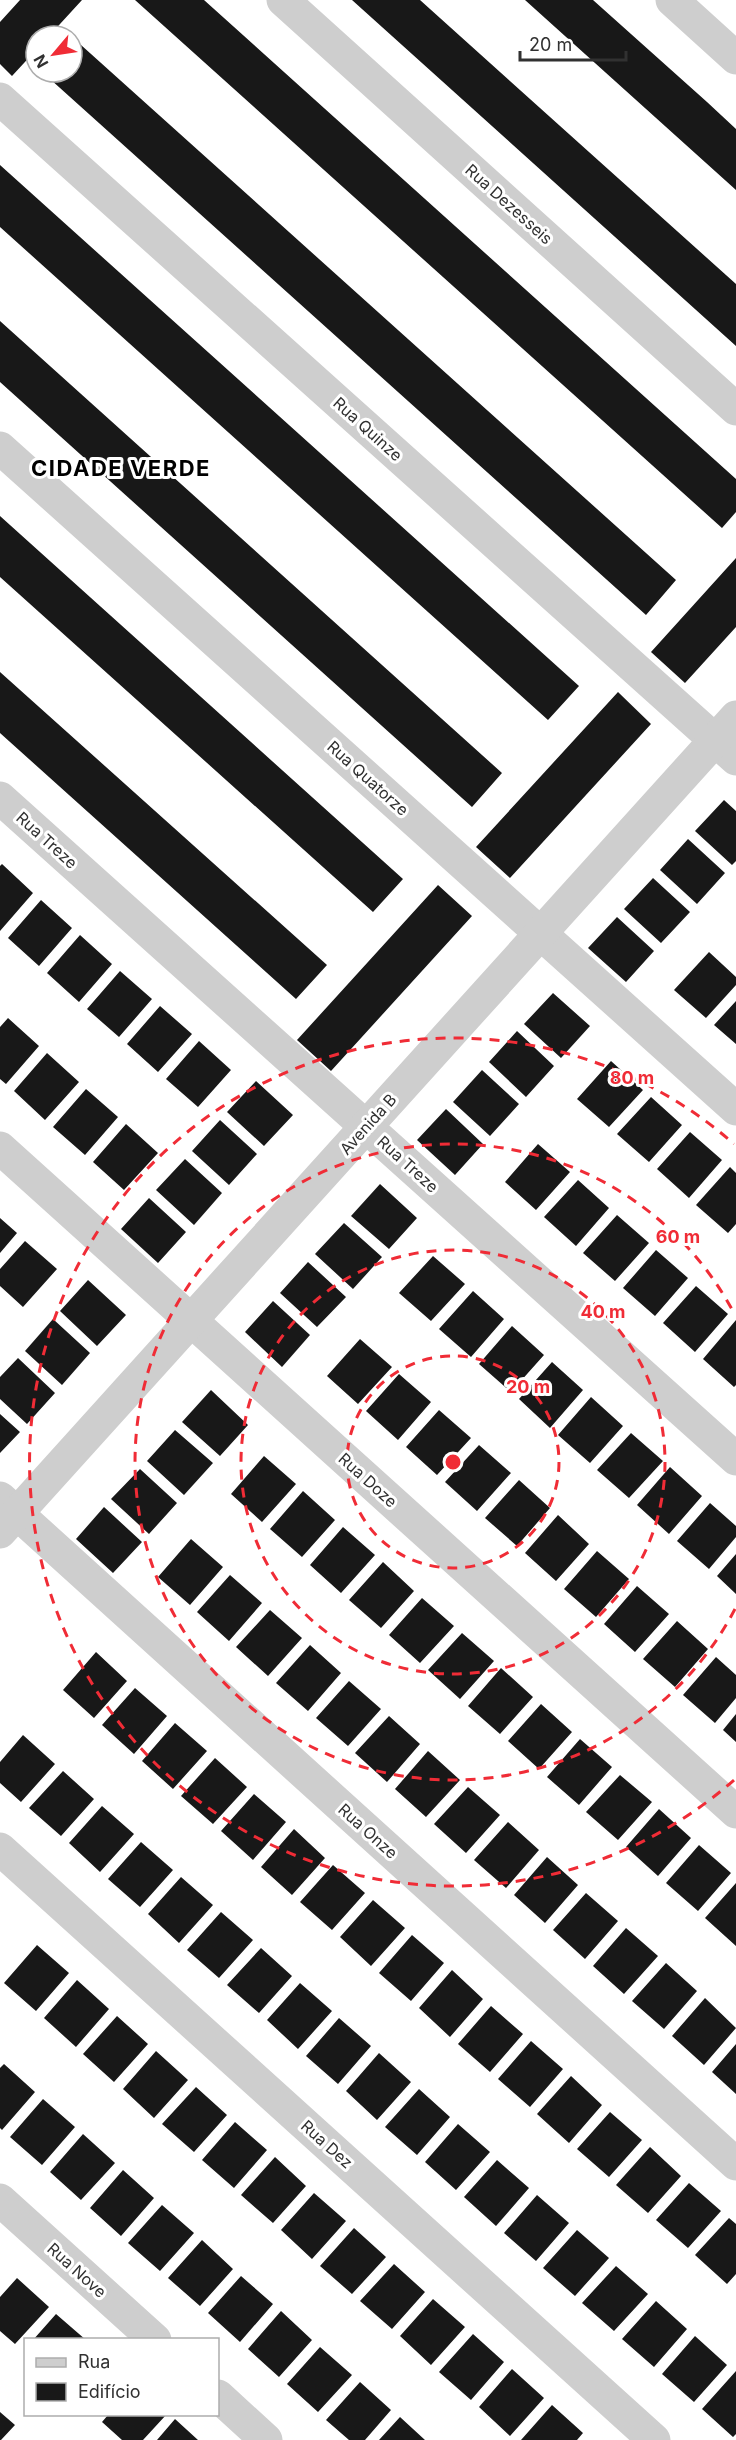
<svg xmlns="http://www.w3.org/2000/svg" width="736" height="2440" font-family="Inter,sans-serif">
<style>
.building{fill:#181818}
.lines{fill:none;stroke-linecap:round;stroke-linejoin:round}
.minor{stroke:#cecece;stroke-width:33}
.tertiary{stroke:#cecece;stroke-width:33}
.ring{fill:none;stroke:#f02c36;stroke-width:3;stroke-dasharray:10 8}
.labels{text-anchor:middle;stroke-width:6;stroke-linejoin:round;paint-order:stroke}
.street-label{font-size:16px;fill:#313131;stroke:#fff}
.district-label{font-size:22px;font-weight:bold;letter-spacing:1.5px;fill:#000;stroke:#fff}
.centre{fill:#f02c36;stroke:#fff;stroke-width:3}
.ring-label{font-size:18px;text-anchor:middle;font-weight:bold;fill:#f02c36;stroke:#fff;stroke-width:6;stroke-linejoin:round;paint-order:stroke}
</style>
<rect width="100%" height="100%" fill="#fff"/>
<path class="building" d="M20,0h62l-33,36h-13v14l-24,26 -12,-12v-42z
M135,0h69l532,479v33l-14,16z
M352,0h68l179,161 137,123v62z
M525,0h68l114,102 29,27v61z
M81,45l595,535 -30,35 -596,-536 7,-7h15v-17z
M0,165l579,521 -31,34 -548,-493z
M0,321l502,452 -30,34 -472,-425z
M0,516l403,363 -30,33 -373,-335z
M736,558v69l-51,56 -34,-31z
M0,672l327,293 -31,34 -296,-266z
M618,692l33,32 -141,154 -34,-31z
M724,800l12,11v50l-4,4 -37,-34z
M688,839l37,34 -28,31 -37,-34z
M2,864l31,29 -33,38v-65z
M653,878l37,34 -29,31 -37,-34z
M438,885l34,31 -141,155 -34,-31z
M41,900l31,28 -33,38 -31,-28z
M617,917l37,34 -28,31 -38,-34z
M80,935l32,29 -33,38 -32,-29z
M709,952l27,25v8l-30,33 -32,-28z
M120,971l32,28 -33,38 -32,-28z
M553,993l37,33 -29,32 -37,-34z
M736,1001v43l-22,-19z
M160,1006l32,28 -34,38 -31,-28z
M8,1018l31,28 -33,38 -6,-5v-52z
M517,1031l37,35 -28,31 -37,-35z
M199,1041l32,29 -33,37 -32,-28z
M47,1053l32,29 -34,38 -31,-29z
M611,1061l32,29 -34,37 -32,-28z
M482,1070l37,34 -29,32 -37,-34z
M256,1081l37,34 -29,31 -37,-34z
M86,1089l32,28 -33,38 -32,-28z
M651,1097l31,28 -33,37 -32,-28z
M446,1109l37,35 -28,31 -38,-35z
M220,1120l37,34 -28,31 -37,-34z
M126,1124l32,29 -34,37 -31,-28z
M690,1132l32,28 -33,38 -32,-29z
M538,1144l32,28 -34,38 -31,-28z
M185,1159l37,34 -28,32 -38,-35z
M730,1167l6,6v51l-8,9 -32,-28z
M578,1180l31,28 -33,38 -32,-29z
M380,1184l37,34 -28,31 -38,-33z
M149,1198l37,34 -28,31 -37,-34z
M617,1215l32,28 -34,38 -32,-28z
M0,1218l17,15 -17,20z
M344,1223l38,34 -29,32 -38,-35z
M25,1241l32,28 -34,38 -23,-21v-17z
M656,1250l32,28 -33,38 -32,-28z
M433,1256l32,28 -34,37 -32,-28z
M308,1262l38,35 -29,30 -37,-34z
M88,1280l38,35 -29,31 -37,-35z
M696,1286l32,28 -33,38 -32,-29z
M473,1291l31,28 -33,38 -32,-28z
M273,1301l37,34 -28,32 -37,-35z
M53,1319l37,34 -28,32 -37,-34z
M736,1320v65l-2,2 -31,-28z
M512,1326l32,29 -33,37 -32,-28z
M360,1339l32,28 -34,37 -31,-28z
M18,1358l37,35 -28,31 -27,-25v-22z
M552,1362l31,28 -33,38 -31,-29z
M399,1374l32,28 -33,38 -32,-29z
M211,1390l37,35 -28,31 -38,-34z
M591,1397l32,29 -33,37 -32,-28z
M439,1410l32,28 -34,37 -31,-28z
M0,1414l20,18 -20,21z
M175,1430l38,33 -29,32 -37,-34z
M631,1433l32,28 -34,37 -32,-28z
M479,1445l32,28 -34,38 -32,-29z
M264,1456l32,28 -34,38 -31,-28z
M670,1467l32,29 -33,38 -32,-29z
M140,1469l37,34 -28,31 -38,-35z
M519,1480l31,28 -33,38 -32,-28z
M303,1491l32,29 -33,37 -32,-28z
M710,1503l26,23v11l-27,32 -32,-28z
M104,1507l38,35 -29,31 -37,-34z
M558,1515l31,29 -33,37 -31,-28z
M343,1527l32,28 -34,38 -31,-28z
M191,1539l32,28 -33,38 -32,-28z
M597,1551l32,28 -33,38 -32,-28z
M736,1554v40l-19,-18z
M383,1562l31,29 -33,37 -32,-28z
M230,1575l32,28 -33,38 -32,-29z
M637,1586l32,28 -34,38 -31,-28z
M422,1598l32,28 -34,37 -31,-28z
M270,1610l32,28 -34,38 -32,-29z
M677,1621l31,28 -33,38 -32,-28z
M462,1633l32,28 -34,38 -32,-29z
M310,1645l31,28 -33,38 -32,-28z
M96,1652l31,29 -33,37 -31,-28z
M716,1657l20,18v23l-21,25 -32,-28z
M501,1668l32,29 -33,37 -32,-28z
M349,1681l32,28 -33,37 -32,-28z
M135,1688l32,28 -33,38 -32,-29z
M541,1704l31,28 -33,37 -31,-28z
M736,1714v28l-13,-12z
M389,1716l31,28 -33,38 -32,-29z
M175,1723l32,28 -34,38 -31,-28z
M23,1735l32,29 -34,38 -21,-19v-21z
M580,1739l32,28 -33,38 -32,-28z
M428,1751l32,29 -34,37 -31,-28z
M215,1758l32,29 -34,37 -32,-28z
M63,1771l31,28 -33,37 -32,-28z
M620,1775l32,27 -34,38 -32,-28z
M468,1787l32,28 -34,38 -32,-29z
M254,1794l32,28 -33,38 -32,-29z
M102,1806l32,28 -34,38 -31,-29z
M659,1809l32,29 -33,38 -32,-29z
M508,1822l31,28 -33,38 -32,-28z
M294,1829l31,29 -33,37 -31,-28z
M141,1842l32,28 -33,37 -32,-28z
M699,1845l32,28 -33,38 -32,-28z
M547,1857l31,28 -33,38 -31,-28z
M333,1865l32,28 -33,37 -32,-28z
M181,1877l32,28 -34,38 -31,-29z
M736,1883v63l-31,-28z
M586,1893l32,28 -33,38 -32,-29z
M373,1900l32,28 -34,38 -31,-29z
M221,1912l32,28 -34,38 -32,-28z
M626,1928l32,28 -34,38 -31,-28z
M412,1935l32,28 -33,38 -32,-28z
M37,1945l32,28 -33,38 -32,-28z
M261,1948l31,28 -33,37 -32,-28z
M666,1963l31,28 -33,38 -32,-28z
M452,1970l31,29 -33,38 -31,-29z
M77,1980l32,29 -33,38 -32,-29z
M300,1983l32,28 -34,38 -31,-29z
M705,1998l31,30 -32,37 -32,-29z
M491,2006l32,28 -33,38 -32,-28z
M117,2016l31,28 -34,38 -31,-28z
M339,2018l32,28 -33,38 -32,-28z
M531,2041l32,28 -33,38 -32,-28z
M736,2044v50l-24,-22z
M156,2051l32,29 -34,38 -31,-29z
M379,2053l32,29 -34,38 -31,-29z
M4,2064l31,28 -33,38 -2,-2v-60z
M571,2076l31,29 -33,38 -32,-29z
M196,2087l31,28 -33,37 -32,-28z
M419,2089l31,28 -33,38 -32,-28z
M43,2099l32,28 -33,38 -32,-28z
M610,2112l32,28 -33,37 -32,-28z
M235,2122l32,28 -33,38 -32,-28z
M458,2124l32,28 -34,38 -31,-28z
M83,2134l32,29 -34,37 -31,-28z
M650,2147l31,29 -33,37 -32,-28z
M275,2157l31,29 -33,37 -32,-28z
M497,2160l32,28 -33,38 -32,-29z
M123,2170l31,28 -33,38 -31,-28z
M689,2183l32,28 -33,37 -32,-28z
M314,2193l32,28 -34,38 -31,-29z
M537,2195l32,28 -33,38 -32,-28z
M162,2205l32,28 -34,38 -32,-28z
M729,2218l7,6v50l-9,10 -32,-29z
M354,2228l32,29 -34,37 -32,-28z
M577,2230l32,28 -34,38 -32,-28z
M202,2240l31,29 -33,37 -32,-28z
M394,2264l31,28 -33,37 -32,-28z
M616,2266l32,28 -34,37 -32,-28z
M241,2276l32,28 -33,38 -32,-29z
M17,2278l32,29 -34,37 -15,-13v-34z
M433,2299l32,28 -34,38 -31,-29z
M656,2301l31,28 -33,38 -32,-28z
M281,2311l31,29 -33,37 -31,-28z
M56,2314l30,26h-53z
M473,2334l31,28 -33,38 -32,-28z
M695,2336l32,29 -33,37 -32,-28z
M320,2347l32,28 -34,37 -31,-28z
M512,2369l32,29 -34,38 -31,-29z
M736,2371v63l-3,3 -31,-28z
M360,2382l31,28 -26,30h-16l-23,-20z
M552,2405l31,28 -6,7h-56z
M0,2412l15,13 -14,15h-1z
M108,2415h58l-23,25h-21l-20,-18z
M400,2417l25,23h-46z
M175,2419l23,21h-41z"/>
<g class="lines">
<path class="minor" d="M283,0l453,409
M672,0l64,58
M0,99l736,660
M0,448l736,661
M0,798l736,661
M0,1148l736,664
M0,1498l736,666
M0,1849l654,591
M0,2200l155,140
M218,2396l48,44"/>
<path class="tertiary" d="M0,1532l736,-815"/>
</g>
<g class="ring">
<circle cx="453" cy="1462" r="106"/>
<circle cx="453" cy="1462" r="212"/>
<path d="M735 1609A318 318 0 1 1 735 1315"/>
<path d="M734 1780A424 424 0 1 1 734 1144"/>
</g>
<g class="labels">
<g class="street-label">
<text transform="translate(509 204) rotate(42)" y="6">Rua Dezesseis</text>
<text transform="translate(368 429) rotate(42)" y="6">Rua Quinze</text>
<text transform="translate(368 778) rotate(42)" y="6">Rua Quatorze</text>
<text transform="translate(47 840) rotate(42)" y="6">Rua Treze</text>
<text transform="translate(368 1124) rotate(-48)" y="6">Avenida B</text>
<text transform="translate(408 1164) rotate(42)" y="6">Rua Treze</text>
<text transform="translate(368 1480) rotate(42)" y="6">Rua Doze</text>
<text transform="translate(368 1831) rotate(42)" y="6">Rua Onze</text>
<text transform="translate(327 2144) rotate(42)" y="6">Rua Dez</text>
<text transform="translate(77 2270) rotate(42)" y="6">Rua Nove</text>
</g>
<g class="district-label">
<text x="121" y="476">CIDADE VERDE</text>
</g>
</g>
<circle cx="453" cy="1462" r="9" class="centre"/>
<g class="ring-label">
<text x="632" y="1084">80 m</text>
<text x="678" y="1243">60 m</text>
<text x="603" y="1318">40 m</text>
<text x="528" y="1393">20 m</text>
</g>
<rect x="24" y="2338" width="195" height="78" fill="#ffffff" stroke="#adadad" stroke-width="1.5"/>
<rect x="36" y="2358" width="30" height="9" fill="#cecece" stroke="#adadad" stroke-width="1.5"/>
<text x="78" y="2368" font-size="18" fill="#313131">Rua</text>
<rect x="36" y="2383" width="30" height="18" fill="#181818" stroke="#adadad" stroke-width="1.5"/>
<text x="78" y="2398" font-size="18" fill="#313131">Edifício</text>
<g transform="translate(54 54) rotate(241)"><circle r="28" fill="#ffffff" stroke="#adadad" stroke-width="1.5"/>
<path d="M0-4.5L10 22L0 15L-10 22Z" fill="#f02c36"/>
<text y="-9" font-size="16" font-weight="bold" text-anchor="middle" fill="#313131">N</text>
</g>
<path d="M520 51v9h106v-9" fill="none" stroke="#313131" stroke-width="3"/>
<text x="529" y="51" font-size="18" fill="#313131" stroke="#ffffff" stroke-width="4.5" paint-order="stroke">20 m</text>
</svg>
